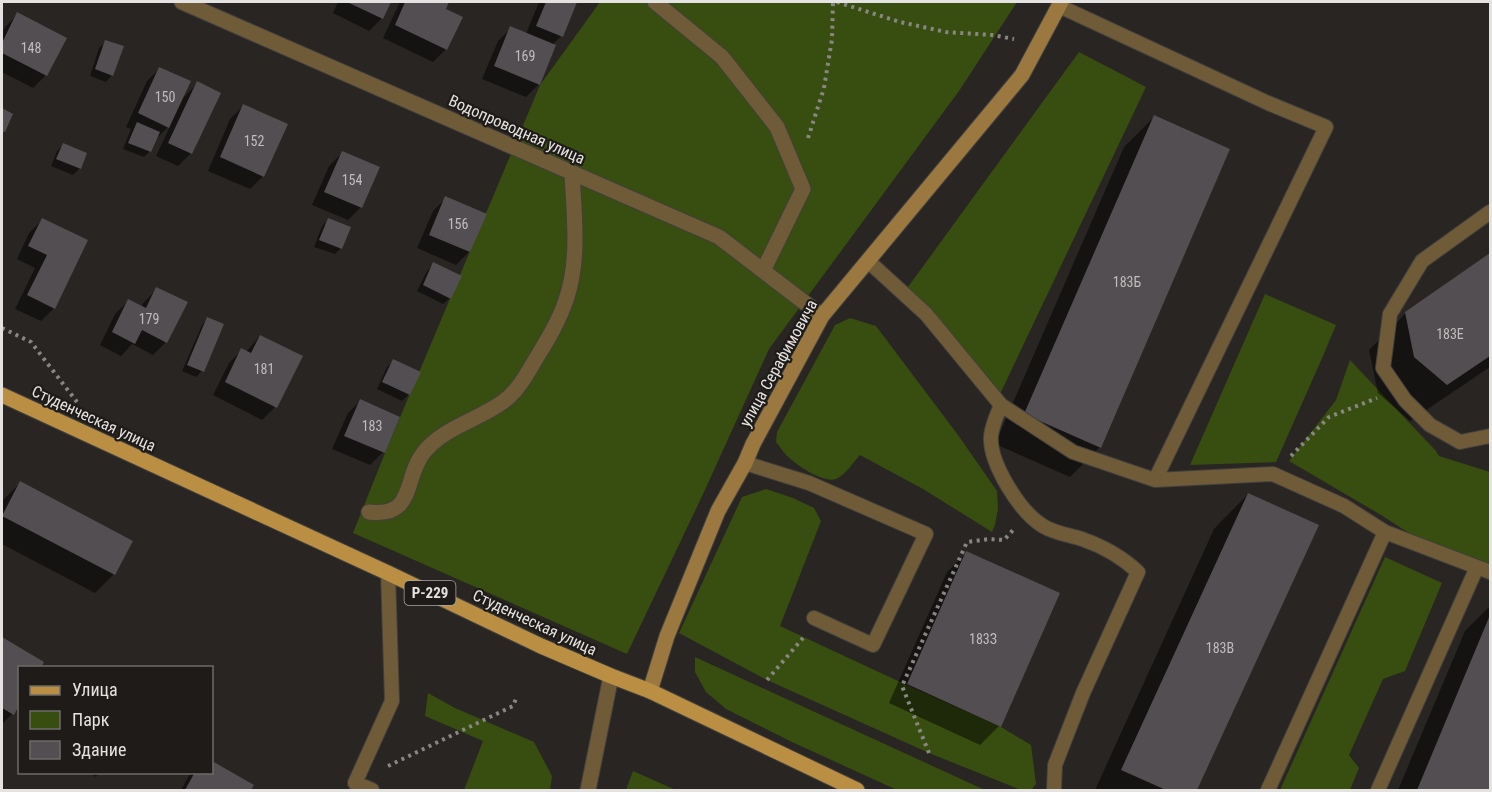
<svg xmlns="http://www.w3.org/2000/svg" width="1492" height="792" font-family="'Roboto Condensed',sans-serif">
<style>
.green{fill:#384d10}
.shadow{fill:#0007}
.building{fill:#524e52}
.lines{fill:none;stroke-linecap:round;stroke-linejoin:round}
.lane-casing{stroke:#42403d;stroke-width:16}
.street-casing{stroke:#42403d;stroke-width:17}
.secondary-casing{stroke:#42403d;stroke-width:17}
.primary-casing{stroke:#42403d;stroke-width:17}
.path{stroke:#898784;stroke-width:4;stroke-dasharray:3 4.5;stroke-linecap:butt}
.lane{stroke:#705b38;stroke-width:14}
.street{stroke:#705b38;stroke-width:15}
.secondary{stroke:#9b783f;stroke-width:15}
.primary{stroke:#bb8f43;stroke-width:15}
.labels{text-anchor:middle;stroke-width:4.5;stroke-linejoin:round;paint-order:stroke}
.number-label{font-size:14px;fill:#c0bebd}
.shield{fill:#1e1b18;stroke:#a9a7a5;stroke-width:1.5}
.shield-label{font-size:15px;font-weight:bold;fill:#e5e3e1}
.street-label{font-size:16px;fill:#e5e3e1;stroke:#1e1b18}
</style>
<rect width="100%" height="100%" fill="#282522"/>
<path class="green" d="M600,2h417l-58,89 -190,258 -65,143 -77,162 -274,-121 32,-80 155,-368z
M1079,52l67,35 -146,307 -70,-84 -22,-23z
M1265,294l71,31 -13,31 -47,106 -86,3z
M850,318l26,8 82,109 39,56 1,18 -3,16 -3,7 -69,-43 -63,-34c-7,7 -14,20 -24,24 -12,4 -35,-11 -44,-19 -7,-5 -11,-12 -16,-18l1,-10 58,-107z
M1350,360l86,91 3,5 51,16v93l-75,-28 -34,-22 -92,-54 47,-61z
M766,489l27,9 21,10 7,13 -41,105 118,55 103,46 30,18 5,39 -5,6h-10l-92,-37 -162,-73 -88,-47 63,-136z
M1385,557l57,26 -37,88 -22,8 -34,76 10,13 -9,22h-70z
M695,657l290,133h1h-89l-105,-48 -66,-33 -20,-17 -11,-20z
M428,693l27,15 79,34 18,34 -2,14h-86l19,-49 -58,-25z
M633,771l43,19h-50z"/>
<path class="shadow" d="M338,2h52l-8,16 -13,13 -36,-18z
M400,2h47l-3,8 2,39 -13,13 -50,-24z
M539,2h37l-15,34 -9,9 -13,39 -13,13 -44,-18 16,-38 13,-13 15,6z
M18,14l47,24 -19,37 -13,13 -31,-16v-39l3,-6z
M106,42l6,33 -6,7 -16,-6 9,-28z
M160,68l21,32 17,-17 21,11 -28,59 -13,13 -22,-10 15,-32 -17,17 -4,10 -6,6 -21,-8 8,-20 -5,-2 21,-46z
M243,106l20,70 -13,13 -42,-18 22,-52z
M1154,117l-54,330 -30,30 -75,-33 129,-297z
M63,145l22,9 -6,15 -6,6 -22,-9 6,-15z
M342,153l19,54 -13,13 -36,-15 17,-39z
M446,198l23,54 -13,13 -39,-17 16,-37z
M42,220l12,88 -13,13 -26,-12 20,-41 -18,-9 12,-26z
M328,220l13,28 -6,6 -21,-7 8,-21z
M1490,254v113l-80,54 -32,-28 -9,-43 37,-37z
M434,264l16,34 -7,6 -26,-13 10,-20z
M157,289l9,53 -13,13 -21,-11 -11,12 -21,-11 15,-31 13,-13 13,6 3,-5z
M208,318l-6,53 -6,6 -14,-6 20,-46z
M260,336l15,71 -13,13 -49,-25 16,-32 13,-13 4,2z
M394,361l15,33 -7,7 -25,-12 10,-22z
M361,400l22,52 -13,13 -38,-16 16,-36z
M20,483l94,91 -19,19 -93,-49v-43z
M1248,494l69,31 -121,265h-101l119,-261z
M966,553l33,173 -19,19 -91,-42 58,-131z
M1490,606v184h-92l67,-159z
M2,639l18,29 -8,46 -10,10z
M212,762l40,23 -3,5h-68l10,-18h21z
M88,772h12l-4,5z"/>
<path class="building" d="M347,2h44l-8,17z
M405,2h44l-3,7 17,8 -16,33 -52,-25z
M546,2h31l-14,35 -27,-11z
M17,12l50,26 -20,38 -45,-23v-10z
M510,26l46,19 -16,40 -46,-19z
M105,40l19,6 -11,30 -18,-7z
M159,67l32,14 -22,47 -31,-15z
M197,81l24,12 -29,61 -24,-11z
M243,104l45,20 -24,53 -44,-20z
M2,108l11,6 -8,18 -3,-1z
M1154,115l76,34 -129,299 -77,-34z
M137,122l23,10 -9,20 -23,-9z
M63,143l24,10 -6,16 -25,-10z
M342,151l38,16 -18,41 -38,-16z
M445,196l42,18 -17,38 -41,-17z
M42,218l46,22 -33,69 -28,-14 20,-40 -19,-9z
M328,218l23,9 -9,22 -23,-9z
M1490,253v103l-43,29 -33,-28 -9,-45z
M433,262l29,14 -11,23 -28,-14z
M156,287l32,15 -21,41 -25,-13 -7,14 -23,-12 16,-33 18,9z
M207,317l17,7 -20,48 -17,-7z
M260,335l43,21 -26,52 -52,-26 16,-34 10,5z
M393,359l28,13 -11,23 -28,-13z
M360,399l40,18 -15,36 -41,-17z
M20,481l113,60 -18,34 -113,-59z
M1248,493l71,32 -122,265h-31l-45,-20z
M966,551l94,42 -59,134 -94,-43z
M1490,615v175h-73z
M2,637l42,25 -3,6h-21v36l-6,11 -12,-7z
M212,761l42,24 -3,5h-66l10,-18h17z"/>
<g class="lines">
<g class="lane-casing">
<path id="lane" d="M1490,212l-68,49 -32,53 -7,54 22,32 25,25 30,17 30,-6
M868,261l58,53 75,91 72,47 82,28 171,-353 -58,-24 -209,-97
M1001,405c-4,10 -9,20 -10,31 -2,27 29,76 52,90 11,7 26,9 39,13 20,7 40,18 56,33l-55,121 -28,72 -1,25
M745,463l64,20 117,51 -53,111 -59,-27
M1155,480l118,-6 71,32 41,26 105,40
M372,790l-17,-7 37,-82 -4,-128
M1268,790l117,-258
M1378,790l99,-223"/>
</g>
<g class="street-casing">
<path id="street" d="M182,2l537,235 103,79
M655,2l67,55 55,70 26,62 -40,82
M369,512c47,6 34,-34 55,-60 20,-25 55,-32 80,-51 15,-11 24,-29 33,-44 11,-18 22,-36 29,-57 14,-40 8,-86 6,-127
M588,790l23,-114"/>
</g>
<g class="secondary-casing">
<path id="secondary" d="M650,691l17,-55 51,-125 27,-48 8,-19 69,-128 200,-241 39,-73"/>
</g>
<g class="primary-casing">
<path id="primary" d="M2,395l386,178 153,73 70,30 39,15 207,99"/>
</g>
<path class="path" d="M837,2l63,20 46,10 46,3 22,4
M808,138l16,-50 8,-49 1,-37
M2,328l29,14 46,60
M1291,456l38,-39 48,-19
M767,680l36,-42
M929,753l-27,-67 65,-144 22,-3 15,1 9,-10
M388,766l125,-60 4,-10"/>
<use href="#lane" class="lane"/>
<use href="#street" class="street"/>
<use href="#secondary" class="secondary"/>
<use href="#primary" class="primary"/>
</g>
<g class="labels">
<g class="number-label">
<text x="31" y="53">148</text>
<text x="525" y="61">169</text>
<text x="165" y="102">150</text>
<text x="254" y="146">152</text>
<text x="352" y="185">154</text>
<text x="458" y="229">156</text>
<text x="1127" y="287">183Б</text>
<text x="149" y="324">179</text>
<text x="1450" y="339">183Е</text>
<text x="264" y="374">181</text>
<text x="372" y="431">183</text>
<text x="983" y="644">183З</text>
<text x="1220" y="653">183В</text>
</g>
<rect class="shield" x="404.5" y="581" width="51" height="24" rx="4.5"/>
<g class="shield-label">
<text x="430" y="598">Р-229</text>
</g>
<g class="street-label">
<text transform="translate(517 129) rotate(24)" y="6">Водопроводная улица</text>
<text transform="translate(778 363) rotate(-61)" y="6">улица Серафимовича</text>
<text transform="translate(94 418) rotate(25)" y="6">Студенческая улица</text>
<text transform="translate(535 622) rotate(25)" y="6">Студенческая улица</text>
</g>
</g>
<rect width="1492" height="792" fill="none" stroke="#e5e3e1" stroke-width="6"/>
<rect x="18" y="666" width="195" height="108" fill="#1e1b18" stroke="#6e6b68" stroke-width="1.5"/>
<rect x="30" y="686" width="30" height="9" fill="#bb8f43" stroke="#6e6b68" stroke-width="1.5"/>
<text x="72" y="696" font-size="18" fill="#e5e3e1">Улица</text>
<rect x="30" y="711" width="30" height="18" fill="#384d10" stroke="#6e6b68" stroke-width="1.5"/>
<text x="72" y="726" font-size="18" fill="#e5e3e1">Парк</text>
<rect x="30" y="741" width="30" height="18" fill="#524e52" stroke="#6e6b68" stroke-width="1.5"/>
<text x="72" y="756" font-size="18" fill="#e5e3e1">Здание</text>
</svg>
